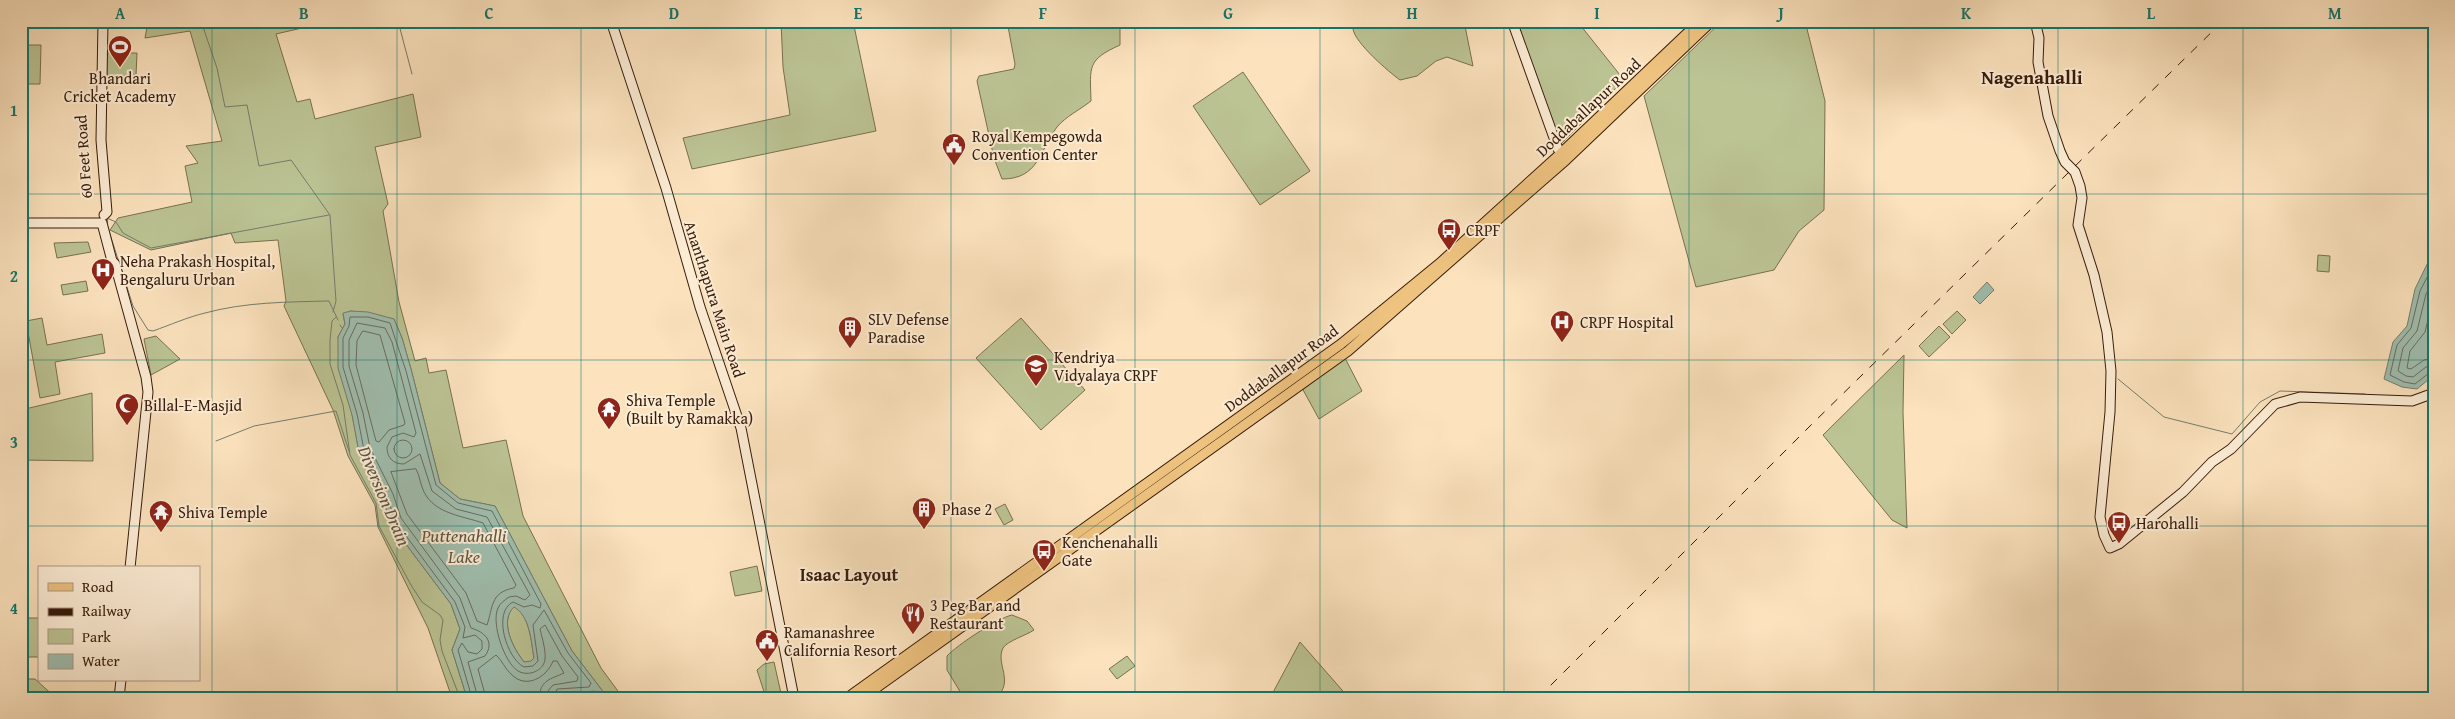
<svg xmlns="http://www.w3.org/2000/svg" width="2455" height="719" font-family="'Gentium Book Plus',serif">
<style>
.green{fill:#bcc494;stroke:#7a704f}
.water{fill:#9fbeaf;stroke:#757d6d;fill-rule:evenodd}
.lines{fill:none;stroke-linecap:round;stroke-linejoin:round}
.shore{stroke:#6b6c5c;stroke-width:1}
.stream{stroke:#757d6d;stroke-width:1}
.secondary-casing{stroke:#371b0a;stroke-width:11}
.primary-casing{stroke:#371b0a;stroke-width:11}
.secondary{stroke:#fdedd5;stroke-width:9}
.primary{stroke:#eec27f;stroke-width:9}
.rail{stroke:#371b0a;stroke-width:1;stroke-dasharray:9 9;stroke-linecap:butt}
.grid{fill:none;stroke:#0f766e;stroke-width:1;stroke-opacity:0.55}
.labels{text-anchor:middle;stroke-width:4;stroke-linejoin:round;paint-order:stroke}
.poi-label{font-size:16px;fill:#371b0a;stroke:#fdedd5;text-anchor:start}
.street-label{font-size:16px;fill:#371b0a;stroke:#fdedd5}
.water-label{font-size:18px;font-style:italic;fill:#5b5444;stroke:#fdedd5}
.neighbourhood-label{font-size:18px;font-weight:bold;fill:#371b0a;stroke:#fdedd5}
.quarter-label{font-size:19px;font-weight:bold;fill:#371b0a;stroke:#fdedd5}
.neatline{fill:none;stroke:#0f766e;stroke-width:2}
.grid-label{font-size:16px;text-anchor:middle;font-weight:bold;fill:#0f766e}
</style>
<rect width="100%" height="100%" fill="#fce3be"/>
<filter id="stains"><feTurbulence type="fractalNoise" baseFrequency=".004" numOctaves="4"/><feColorMatrix values="0 0 0 0 .2 0 0 0 0 .09 0 0 0 0 .02 0 0 0 .5 -.17"/></filter>
<radialGradient id="worn" r=".72"><stop offset=".6" stop-color="#630" stop-opacity="0"/><stop offset="1" stop-color="#630" stop-opacity=".3"/></radialGradient>
<path class="green" d="M332,21l-56,13 21,68 13,-3 5,20 98,-25 8,43 -46,10 13,57 -5,7 16,91 16,59 11,-3 3,15 17,-3 17,78 43,-8 17,76 78,152 22,30h-15l-36,-47 -77,-145 -35,-7 -20,-16 -29,-114 -9,-31 -8,-19 -43,-8 -8,3 2,10 -7,13 21,115 24,46 7,25 61,81 9,25 -8,21 15,48h-15l-24,-70 -50,-101 -3,-22 -27,-49 -15,-46 -49,-104 2,-5 -8,-61 -43,3 -4,-10 -80,17 -41,-20 8,-12 74,-16 -7,-36 13,-3 -12,-17 36,-5 -32,-110 -45,7 3,-16 -43,-1z
M781,21h72l23,110 -184,38 -9,-31 107,-23 -7,-48z
M1007,21h112l1,3v21c-33,15 -30,21 -29,56 -10,8 -26,16 -34,26 -18,24 -18,52 -55,52l-8,-21 -17,-77 2,-5 35,-7 1,-5z
M1355,21h109l9,45 -26,-9 -11,4 -19,15 -17,4c-11,-8 -45,-37 -47,-51 0,-2 1,-5 2,-8z
M1516,21h61l47,59 -65,66z
M1722,21h83l20,80 -1,109 -25,21 -25,39 -78,17 -52,-191z
M22,45h19l-1,39h-19z
M104,53h33l-1,22 -33,1z
M1243,72l67,99 -50,34 -67,-99z
M88,242l3,10 -34,6 -3,-15z
M2318,255l12,1 -1,16 -12,-1z
M86,281l2,10 -25,4 -2,-10z
M1957,311l9,9 -14,14 -9,-10z
M42,318l5,27 55,-11 3,19 -50,9 5,32 -20,4 -14,-77z
M1021,318l64,72 -44,40 -65,-72z
M1939,326l11,11 -21,20 -10,-11z
M156,336l24,23 -29,16 -7,-36z
M1904,355l-1,57 4,116 -15,-8 -69,-85z
M1345,358l17,33 -43,28 -17,-31z
M92,393l1,68 -72,-1v-50z
M1005,504l8,16 -9,5 -9,-16z
M757,566l5,25 -27,5 -5,-24z
M514,606c16,10 17,35 20,52l-2,4h-8c-11,-14 -25,-40 -10,-56z
M1012,615l15,6 7,9c-7,5 -27,11 -31,18 -8,16 12,33 -7,50h-32l-17,-28v-14c10,-11 51,-38 65,-41z
M21,618h18v39h-18z
M1300,642l49,56h-79z
M1127,656l8,10 -18,13 -8,-10z
M774,662l8,36h-16l-9,-28 7,-6z
M24,679h11l21,19h-32z
M595,691l2,7h-40l2,-4z"/>
<path class="water" d="M2434,250v125l-17,14 -15,-2 -18,-8 9,-37 14,-16 8,-37z
M1987,282l7,8 -14,14 -7,-7z
M351,311l17,1 26,7 8,19 9,31 29,114 20,16 35,7 77,145 36,47h-11l-2,-7 -36,3 -2,4h-90l-15,-48 8,-21 -9,-25 -61,-81 -7,-25 -24,-46 -7,-37 -14,-47v-31l7,-13 -2,-11zM514,607c16,9 17,34 20,51l-3,3 -7,1c-11,-14 -25,-41 -10,-55z"/>
<g class="lines">
<path class="shore" d="M2434,264l-14,27 -9,37 -14,17 -7,30 14,7 11,2 14,-11 5,-1
M2434,280l-8,14 -9,37 -14,17 -5,23 8,5 7,1 13,-10 8,-1
M2434,295l-9,37 -15,19 -3,17 4,1 13,-9 10,-2
M363,331l17,4 25,88 -1,2 -15,5 -10,12 -3,-1 -20,-76 1,-24z
M394 449a9 9 0 1 1 18 0a9 9 0 1 1-18 0Z
M416,469c4,7 4,15 8,23 11,22 39,24 59,31l33,62 -2,3c-24,4 -21,20 -27,37l-10,-4 -11,-28 -59,-79 -16,-42z
M472,698l-14,-48 4,-7 6,9 9,2 5,-5v-8l-7,-6 -12,3 2,-11 -10,-25 -60,-81 -8,-25 -23,-46 -7,-36 -14,-47v-29l6,-12 1,-9h18l22,6 16,48 30,114 22,18 34,8 49,93 -1,4 -8,-3 -8,2 -11,-5c-21,10 -6,57 11,65l9,-1 5,-5 -5,-36 11,-15 24,43 23,30 -2,4 -32,2 -4,9
M478,698l-10,-36 17,-6c10,-14 0,-24 -14,-28l-11,-30 -59,-80 -8,-24 -23,-46 -7,-35 -14,-47v-26l8,-17 28,5 7,14 24,91 -2,4 -11,-4 -11,4 -5,10c0,11 6,17 17,17l16,-10 12,37 24,18 31,8 43,78 -5,5 -9,-4 -7,1c-4,3 -9,6 -11,11 -7,15 6,54 20,63 10,6 26,0 27,-12 1,-9 -3,-21 -5,-30l5,-4 17,31 16,21 -1,4 -24,4 -5,6 -2,7
M486,698l-8,-29 18,-14c6,5 9,14 15,19 15,16 36,3 42,-13h4l7,12c-13,6 -24,7 -25,25"/>
<path class="stream" d="M201,21l16,47 8,39 22,-2 12,61 32,-6 39,55 6,86 -3,11
M398,21l14,53
M109,219l7,3 7,11 28,15 178,-33
M107,225l1,-7
M108,228l25,78 15,24 5,1c17,-6 35,-14 52,-18 40,-11 83,-11 124,-12l9,19
M336,317l-4,4 -2,19v24l13,41 7,50 26,48 3,23 32,59 11,17 18,13 3,5 -3,20 2,11 18,47
M340,325l2,3
M2118,379l46,38 68,17 28,-32 20,-11 85,3
M216,441l38,-15 82,-15 13,40"/>
<g class="secondary-casing">
<path id="secondary" d="M103,21l-2,119 6,72 -3,3
M611,21l55,167 34,119 41,121 53,270
M1512,21l46,128 7,9
M2035,21l4,17 -1,24 10,54 12,35 5,11 10,10 5,14 2,12 -4,27 16,50 13,57 4,39 -1,41 -10,105 4,18 6,13 9,-4 64,-52 29,-30 19,-13 44,-45 25,-7 112,4 22,-8
M21,223h81l10,38 3,3 31,113 2,15 -18,176
M119,698l2,-18"/>
</g>
<g class="primary-casing">
<path id="primary" d="M847,698l494,-354 99,-81 120,-109 140,-133
M862,698l486,-347 218,-191 146,-139"/>
</g>
<use href="#secondary" class="secondary"/>
<use href="#primary" class="primary"/>
<path class="rail" d="M1538,698l272,-272 413,-405"/>
</g>
<path class="grid" d="M212,21v677M397,21v677M581,21v677M766,21v677M951,21v677M1135,21v677M1320,21v677M1504,21v677M1689,21v677M1874,21v677M2058,21v677M2243,21v677M21,194h2413M21,360h2413M21,526h2413"/>
<defs>
<g id="stadium-pin" transform="scale(1.25)"><path d="M0 17L-7.5 6A9.5 9.5 0 1 1 7.5 6Z" fill="#8f2418" stroke="#fdedd5"/><path d="M0-5a6.5 5 0 1 0 0 10a6.5 5 0 1 0 0-10ZM-3.5-1.8h7v3.6h-7Z" fill="#fff"/></g>
<g id="civic-pin" transform="scale(1.25)"><path d="M0 17L-7.5 6A9.5 9.5 0 1 1 7.5 6Z" fill="#8f2418" stroke="#fdedd5"/><path d="M-.6-6.5H3V-4.5H.6V-3L4-1V1h2V6H-6V1h2V-1L-.6-3ZM-1.2 2.5V6h2.4V2.5Z" fill="#fff"/></g>
<g id="bus-pin" transform="scale(1.25)"><path d="M0 17L-7.5 6A9.5 9.5 0 1 1 7.5 6Z" fill="#8f2418" stroke="#fdedd5"/><path d="M-5-6H5V4H4V6H2V4H-2V6H-4V4H-5ZM-3.5-4V0h7V-4ZM-3.5 1.2v1.5H-2V1.2ZM2 1.2v1.5H3.5V1.2Z" fill="#fff"/></g>
<g id="hospital-pin" transform="scale(1.25)"><path d="M0 17L-7.5 6A9.5 9.5 0 1 1 7.5 6Z" fill="#8f2418" stroke="#fdedd5"/><path d="M-5-5h3v3.5h4V-5h3V5h-3V1.5h-4V5h-3Z" fill="#fff"/></g>
<g id="building-pin" transform="scale(1.25)"><path d="M0 17L-7.5 6A9.5 9.5 0 1 1 7.5 6Z" fill="#8f2418" stroke="#fdedd5"/><path d="M-4-6H4V6H1V3H-1V6H-4ZM-2.5-4.3h1.7v1.8h-1.7ZM.8-4.3h1.7v1.8H.8ZM-2.5-1h1.7V.8h-1.7ZM.8-1h1.7V.8H.8Z" fill="#fff"/></g>
<g id="school-pin" transform="scale(1.25)"><path d="M0 17L-7.5 6A9.5 9.5 0 1 1 7.5 6Z" fill="#8f2418" stroke="#fdedd5"/><path d="M0-5L7-2L0 1L-7-2ZM-4 1L0 2.5L4 1V4Q0 6-4 4Z" fill="#fff"/></g>
<g id="mosque-pin" transform="scale(1.25)"><path d="M0 17L-7.5 6A9.5 9.5 0 1 1 7.5 6Z" fill="#8f2418" stroke="#fdedd5"/><path d="M3.5-4.9A6 6 0 1 0 3.5 4.9A5 5 0 1 1 3.5-4.9Z" fill="#fff"/></g>
<g id="temple-pin" transform="scale(1.25)"><path d="M0 17L-7.5 6A9.5 9.5 0 1 1 7.5 6Z" fill="#8f2418" stroke="#fdedd5"/><path d="M0-6L5-2H3V0L6.5 2.5H4V6H1.5V3h-3V6H-4V2.5H-6.5L-3 0V-2H-5Z" fill="#fff"/></g>
<g id="restaurant-pin" transform="scale(1.25)"><path d="M0 17L-7.5 6A9.5 9.5 0 1 1 7.5 6Z" fill="#8f2418" stroke="#fdedd5"/><path d="M-5-6h1v4h1v-4h1v4h1v-4h1v5L-1.5 .5V6h-2V.5L-5-1ZM5-6V6H3V1.5H1.5Q1.5-4 5-6Z" fill="#fff"/></g>
</defs>
<g fill-rule="evenodd">
<use href="#stadium-pin" x="120" y="47"/>
<use href="#civic-pin" x="954" y="145"/>
<use href="#bus-pin" x="1449" y="230"/>
<use href="#hospital-pin" x="103" y="270"/>
<use href="#hospital-pin" x="1562" y="322"/>
<use href="#building-pin" x="850" y="328"/>
<use href="#school-pin" x="1036" y="366"/>
<use href="#mosque-pin" x="127" y="405"/>
<use href="#temple-pin" x="609" y="409"/>
<use href="#building-pin" x="924" y="509"/>
<use href="#temple-pin" x="161" y="512"/>
<use href="#bus-pin" x="2119" y="523"/>
<use href="#bus-pin" x="1044" y="551"/>
<use href="#restaurant-pin" x="913" y="614"/>
<use href="#civic-pin" x="767" y="641"/>
</g>
<g class="labels">
<g class="poi-label">
<text x="120" y="84" text-anchor="middle">Bhandari<tspan x="120" dy="18">Cricket Academy</tspan></text>
<text x="972" y="142">Royal Kempegowda<tspan x="972" dy="18">Convention Center</tspan></text>
<text x="1466" y="236">CRPF</text>
<text x="120" y="267">Neha Prakash Hospital,<tspan x="120" dy="18">Bengaluru Urban</tspan></text>
<text x="868" y="325">SLV Defense<tspan x="868" dy="18">Paradise</tspan></text>
<text x="1580" y="328">CRPF Hospital</text>
<text x="1054" y="363">Kendriya<tspan x="1054" dy="18">Vidyalaya CRPF</tspan></text>
<text x="626" y="406">Shiva Temple<tspan x="626" dy="18">(Built by Ramakka)</tspan></text>
<text x="144" y="411">Billal-E-Masjid</text>
<text x="942" y="515">Phase 2</text>
<text x="178" y="518">Shiva Temple</text>
<text x="2136" y="529">Harohalli</text>
<text x="1062" y="548">Kenchenahalli<tspan x="1062" dy="18">Gate</tspan></text>
<text x="930" y="611">3 Peg Bar and<tspan x="930" dy="18">Restaurant</tspan></text>
<text x="784" y="638">Ramanashree<tspan x="784" dy="18">California Resort</tspan></text>
</g>
<g class="street-label">
<text transform="translate(1588 107) rotate(-43)" y="6">Doddaballapur Road</text>
<text transform="translate(83 157) rotate(-94)" y="6">60 Feet Road</text>
<text transform="translate(715 299) rotate(72)" y="6">Ananthapura Main Road</text>
<text transform="translate(1281 368) rotate(-36)" y="6">Doddaballapur Road</text>
</g>
<g class="water-label">
<text transform="translate(384 496) rotate(67)" y="6">Diversion Drain</text>
<text x="464" y="542">Puttenahalli<tspan x="464" dy="21">Lake</tspan></text>
</g>
<g class="neighbourhood-label">
<text x="849" y="581">Isaac Layout</text>
</g>
<g class="quarter-label">
<text x="2032" y="84">Nagenahalli</text>
</g>
</g>
<rect width="2455" height="719" fill="none" stroke="#fce3be" stroke-width="55"/>
<rect x="38" y="566" width="162" height="115" fill="#fdedd5" stroke="#ae9984"/>
<rect x="48" y="583" width="25" height="8" fill="#eec27f" stroke="#ae9984"/>
<text x="82" y="592" font-size="15" fill="#371b0a">Road</text>
<rect x="48" y="608" width="25" height="8" fill="#371b0a" stroke="#ae9984"/>
<text x="82" y="616" font-size="15" fill="#371b0a">Railway</text>
<rect x="48" y="629" width="25" height="15" fill="#bcc494" stroke="#ae9984"/>
<text x="82" y="642" font-size="15" fill="#371b0a">Park</text>
<rect x="48" y="654" width="25" height="15" fill="#9fbeaf" stroke="#ae9984"/>
<text x="82" y="666" font-size="15" fill="#371b0a">Water</text>
<rect x="28" y="28" width="2400" height="664" class="neatline"/>
<g class="grid-label">
<text x="120" y="19">A</text>
<text x="304" y="19">B</text>
<text x="489" y="19">C</text>
<text x="674" y="19">D</text>
<text x="858" y="19">E</text>
<text x="1043" y="19">F</text>
<text x="1228" y="19">G</text>
<text x="1412" y="19">H</text>
<text x="1597" y="19">I</text>
<text x="1781" y="19">J</text>
<text x="1966" y="19">K</text>
<text x="2151" y="19">L</text>
<text x="2335" y="19">M</text>
<text x="14" y="116">1</text>
<text x="14" y="282">2</text>
<text x="14" y="448">3</text>
<text x="14" y="614">4</text>
</g>
<rect width="100%" height="100%" filter="url(#stains)"/>
<rect width="100%" height="100%" fill="url(#worn)"/>
</svg>
